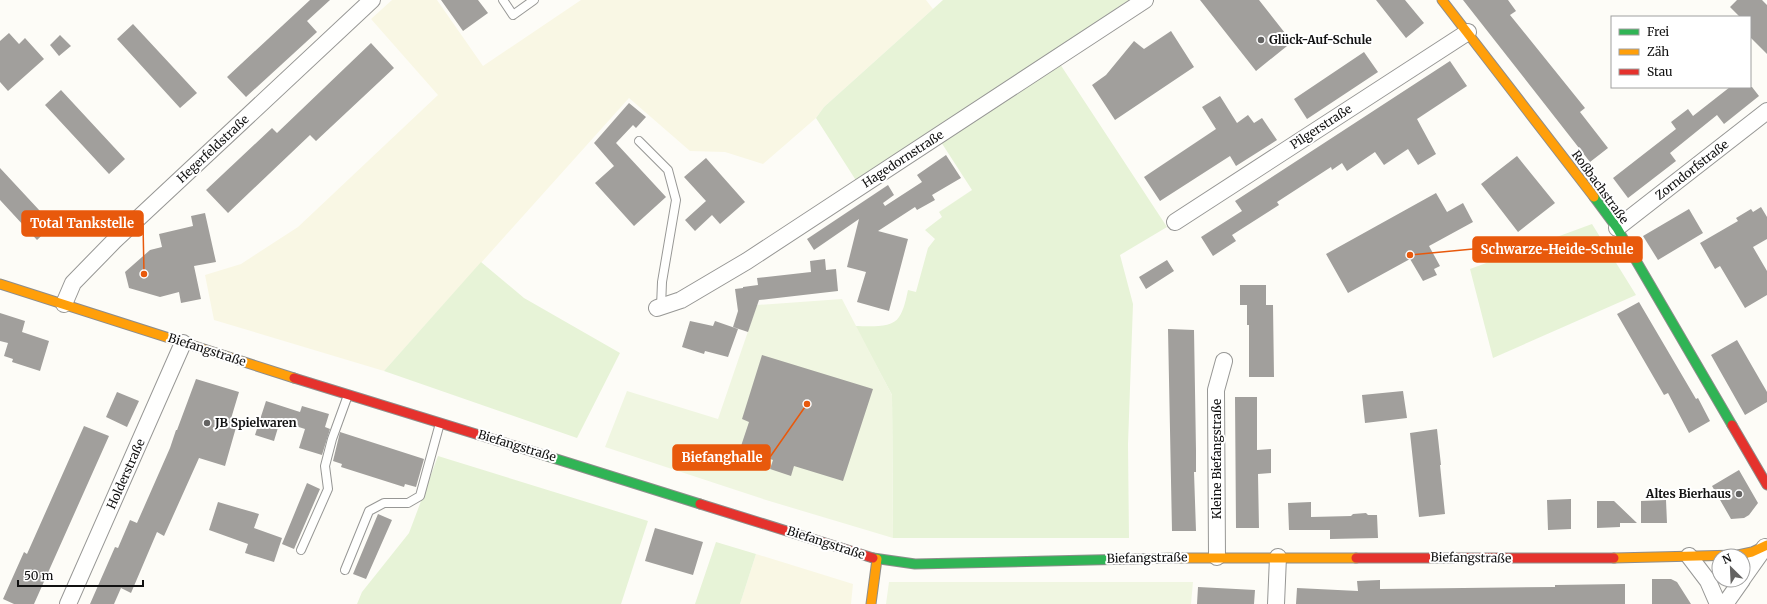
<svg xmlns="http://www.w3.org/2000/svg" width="1767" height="604" font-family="Merriweather,serif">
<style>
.farmland{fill:#f9f7e4}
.green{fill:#e7f3d7}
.pitch{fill:#f0f6e1}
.building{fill:#a19f9c}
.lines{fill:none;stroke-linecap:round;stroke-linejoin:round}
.lane-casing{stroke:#979795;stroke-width:10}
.street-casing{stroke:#979795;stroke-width:18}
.fast-casing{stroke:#8e8d8b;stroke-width:11}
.slow-casing{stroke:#8e8d8b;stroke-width:11}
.jam-casing{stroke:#8e8d8b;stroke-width:11}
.lane{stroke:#fffffe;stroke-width:8}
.street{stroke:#fffffe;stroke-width:16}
.fast{stroke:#30b455;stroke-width:9}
.slow{stroke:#ff9f0a;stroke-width:9}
.jam{stroke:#e5322d;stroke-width:9}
.poi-dot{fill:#646362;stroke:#fff;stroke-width:1.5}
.labels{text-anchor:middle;stroke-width:4;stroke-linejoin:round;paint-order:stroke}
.poi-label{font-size:12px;font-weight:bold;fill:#111;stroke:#fff;text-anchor:start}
.street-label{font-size:12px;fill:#111;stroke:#fff}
.leader{fill:none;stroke:#e8590c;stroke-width:1.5}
.callout-dot{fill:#e8590c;stroke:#fff;stroke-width:1.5}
.callout{fill:#e8590c;stroke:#e8590c;stroke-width:1.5}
.callout-label{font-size:13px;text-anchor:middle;font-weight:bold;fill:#fff}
</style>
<rect width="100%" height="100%" fill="#fdfcf7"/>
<path class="farmland" d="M392,0h45l46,66 98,-66h345l7,9 -109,98 -8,11 -53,46 -38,-12 -35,-1 -61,-53 -245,273 -170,-51 -9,-45 36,-11 57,-37 140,-132 -67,-76z
M756,554l97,30 -2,20h-111z"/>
<path class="green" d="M943,0h186l-272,182 -41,-64 8,-11z
M1058,61l109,166 -47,28 13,49 -5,140 1,94h-236l-1,-143 -37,-69c12,0 37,3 44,-9 5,-7 7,-18 9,-27l8,2 12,-44 7,-9 -10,-9 17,-13 -3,-5 33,-22 -31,-48z
M1592,224l44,71 -143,63 -23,-89z
M481,262l43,36 96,55 -43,85 -193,-67z
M438,456l210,65 -27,83h-264l5,-12 47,-59z
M716,542l40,12 -16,50h-45z"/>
<path class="pitch" d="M842,299l50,96 1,143 -127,-38 -161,-53 22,-56 91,28 39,-114z
M889,582h304l-2,22h-305z"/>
<path class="building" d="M310,0h20l-23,21 10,11 -71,65 -19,-20z
M441,0h37l10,13 -25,18z
M1200,0h59l33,42 -36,29z
M1376,0h29l19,23 -18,15z
M1463,0h45l8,11 -6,4 75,93 -5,4 28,36 -18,14z
M1737,0h25l5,5v49l-17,-17v-20h-10l-10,-10z
M133,24l64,69 -17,15 -63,-69z
M1171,31l23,36 -79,53 -23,-35 14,-10 28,-34 10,8z
M9,33l10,11 6,-6 19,21 -36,32 -8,-9v-41z
M60,35l11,11 -12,10 -9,-11z
M371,43l23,25 -78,73 -6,-6 -82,78 -22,-23 66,-62 5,5z
M1364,52l14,20 -71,47 -13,-20z
M1450,61l17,25 -50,33 19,35 -18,11 -10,-16 -24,16 -9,-13 -28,19 -5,-8 -10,7 -1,-3 -54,35 2,3 -47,30 4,6 -23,15 -12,-19 41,-26 -7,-10z
M1730,87h22l7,9 -35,28 -7,-9 -47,38 6,8 -48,37 -15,-20 63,-49 -5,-7 17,-13 5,7z
M61,90l64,69 -16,15 -64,-69z
M1220,96l17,27 11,-8 6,8 8,-5 15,22 -41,26 -6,-10 -70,45 -16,-24 72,-48 -14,-22z
M629,103l17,14 -10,11 -3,-3 -17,18 50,54 -32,29 -39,-43 19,-17 -20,-23z
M946,155l15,23 -29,17 3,5 -18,10 -2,-3 -37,24 30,8 -19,72 -32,-9 9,-30 -19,-5 12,-48 -45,31 -7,-11 81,-54 6,10 -11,8 2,3 37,-24 -5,-7z
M1517,156l38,47 -37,29 -37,-48z
M706,158l39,44 -25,22 -8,-9 -17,16 -10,-11 21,-19 -22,-24z
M0,168l53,57 -16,15 -37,-40z
M1436,193l11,19 16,-9 10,19 -44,24 11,20 -6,3 3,6 -14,6 -13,-22 -62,34 -22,-39z
M1761,207l6,10v22l-14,8 14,24v24l-22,13 -25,-42 -5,3 -15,-26 38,-22 -2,-3 15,-9 2,3z
M1689,209l14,24 -45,27 -15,-24z
M205,213l11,49 -22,4 7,33 -20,4 -2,-11 -19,5 -31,-9 -4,-16 25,-22 12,-3 -3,-13 34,-8 -2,-10z
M825,259l1,11 10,-1 2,22 -79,9 -11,32 -15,-5 5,-16 -3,-22 8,-1v-1l15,-2 -1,-7 54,-6 -1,-11z
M1167,260l7,11 -28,18 -7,-12z
M1240,285h26v20h7l1,72h-25v-52h-2v-20h-7z
M1639,302l57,97 2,-1 12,23 -21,12 -21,-40 -4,2 -47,-81z
M0,313l25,8 -3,11 27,9 -9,30 -28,-9 1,-3 -9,-3 4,-13 -8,-2z
M690,321l23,5 2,-5 23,8 -10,28 -23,-6 -1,3 -22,-7z
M1168,329l26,1 2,121v21h-2l2,59h-24z
M1737,340l30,52v10l-22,13 -34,-60z
M762,355l111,34 -30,92 -49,-15 -3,10 -21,-7 3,-9 -33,-11 9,-27 -7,-3z
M196,379l43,13 -9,30 7,2 -12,42 -26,-8 -35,78 -7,-4 -26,61 -10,-5 -7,16h-24l25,-57 3,1 12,-28 7,3 33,-75 6,-18h1z
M1403,391l4,27 -42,5 -3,-28z
M117,392l22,9 -12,26 -21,-10z
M1235,397h22v53l14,-1v24l-13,1 1,54h-23z
M266,401l34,11 2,-6 27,8 -4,13 5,2 -8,26 -23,-7 6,-19 -25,-8 -6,20 -19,-6z
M84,426l25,10 -75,168h-20l-11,-5 21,-47 3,2z
M1437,429l4,36h-1l5,49 -26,3 -9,-84z
M340,432l84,27 -8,28 -11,-3 -1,3 -63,-20 1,-3 -9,-3z
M1739,470l19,33 -9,12 -5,3 -13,1 -19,-33z
M307,483l13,6 -26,60 -12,-5z
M1571,499v30l-23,1 -1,-30z
M1666,500l1,23h-26v-22z
M1597,501h17l23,22h-17v4l-23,1z
M218,502l41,12 -5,14 28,10 -8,24 -29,-9 3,-9 -39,-14z
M1311,502v15l40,-1 2,-2 13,-1 2,2h9l1,23 -48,1v-9h-41l-1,-27z
M378,514l14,6 -26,59 -13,-5z
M655,528l48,14 -10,33 -48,-14z
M1652,579h19l6,3 14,22h-39z
M1380,580v9l175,-2v-2l70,-1v20h-329l1,-16 61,3 -1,-10z
M1198,587l57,3 -1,14h-57z"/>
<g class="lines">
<g class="lane-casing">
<path id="lane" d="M503,0l10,15 21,-15
M639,141l29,29 8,30 -14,82 -1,25
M301,550l27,-61 -3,-23 7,-27 16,-44
M345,570l24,-59 15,-8h24l12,-7 20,-73"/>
</g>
<g class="street-casing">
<path id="street" d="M1175,222l293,-190
M1617,228l150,-117
M64,304l9,-21 41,-42 258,-241
M657,308l24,-8 66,-39 398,-261
M1689,556l19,25 10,23
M1217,557l-1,-167 8,-29
M1743,578l22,-31
M68,604l115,-261
M1276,604l2,-47
M1725,604l17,-24"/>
</g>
<g class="fast-casing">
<path id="fast" d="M1594,197l23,31 115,197
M518,447l182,57
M873,558l42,6 262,-6"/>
</g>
<g class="slow-casing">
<path id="slow" d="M1442,0l152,197
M0,284l294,94
M1177,558h179
M1614,558l124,-3 14,-3 15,-7
M871,604l6,-45"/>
</g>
<g class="jam-casing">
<path id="jam" d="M294,378l224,69
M1732,425l35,60
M700,504l173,54
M1356,558h258"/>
</g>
<use href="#lane" class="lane"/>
<use href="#street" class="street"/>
<use href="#fast" class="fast"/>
<use href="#slow" class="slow"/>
<use href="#jam" class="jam"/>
</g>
<g class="poi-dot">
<circle cx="1261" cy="40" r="4"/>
<circle cx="207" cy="423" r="4"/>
<circle cx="1739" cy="494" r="4"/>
</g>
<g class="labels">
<g class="poi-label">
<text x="1269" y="44">Glück-Auf-Schule</text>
<text x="215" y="427">JB Spielwaren</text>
<text x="1731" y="498" text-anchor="end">Altes Bierhaus</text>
</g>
<g class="street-label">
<text transform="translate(1321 127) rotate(-33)" y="4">Pilgerstraße</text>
<text transform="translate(213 149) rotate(-43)" y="4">Hegerfeldstraße</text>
<text transform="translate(903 159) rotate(-33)" y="4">Hagedornstraße</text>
<text transform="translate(1692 170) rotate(-38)" y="4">Zorndorfstraße</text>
<text transform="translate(1600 187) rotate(54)" y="4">Roßbachstraße</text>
<text transform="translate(207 350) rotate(18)" y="4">Biefangstraße</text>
<text transform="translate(517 446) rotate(17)" y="4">Biefangstraße</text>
<text transform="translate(1217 459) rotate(-90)" y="4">Kleine Biefangstraße</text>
<text transform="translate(126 474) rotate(-66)" y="4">Holderstraße</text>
<text transform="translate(826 543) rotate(18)" y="4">Biefangstraße</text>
<text transform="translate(1147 558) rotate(-1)" y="4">Biefangstraße</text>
<text transform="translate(1471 558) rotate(1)" y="4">Biefangstraße</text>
</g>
</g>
<path class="leader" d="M144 274L143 223M1410 255L1473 249M807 404L770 457"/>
<g class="callout-dot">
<circle cx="144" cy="274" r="4"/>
<circle cx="1410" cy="255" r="4"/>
<circle cx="807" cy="404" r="4"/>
</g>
<g class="callout">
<rect x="22" y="211" width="121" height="25" rx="4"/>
<rect x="1473" y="237" width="169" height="25" rx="4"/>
<rect x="673" y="445" width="97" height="25" rx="4"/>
</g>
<g class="callout-label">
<text x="82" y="228">Total Tankstelle</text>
<text x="1557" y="254">Schwarze-Heide-Schule</text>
<text x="722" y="462">Biefanghalle</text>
</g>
<rect x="1611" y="16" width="140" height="72" fill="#ffffff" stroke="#a0a0a0"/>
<rect x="1619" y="29" width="20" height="6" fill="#30b455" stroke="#a0a0a0"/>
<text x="1647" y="36" font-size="12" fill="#111111">Frei</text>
<rect x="1619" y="49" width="20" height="6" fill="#ff9f0a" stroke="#a0a0a0"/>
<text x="1647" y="56" font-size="12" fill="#111111">Zäh</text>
<rect x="1619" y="69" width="20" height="6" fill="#e5322d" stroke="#a0a0a0"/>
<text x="1647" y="76" font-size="12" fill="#111111">Stau</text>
<g transform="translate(1731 568) rotate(336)"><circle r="19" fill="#ffffff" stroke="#a0a0a0"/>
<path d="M0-3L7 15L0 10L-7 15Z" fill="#646362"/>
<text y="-6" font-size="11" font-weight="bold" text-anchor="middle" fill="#111111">N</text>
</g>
<path d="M18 580v6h125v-6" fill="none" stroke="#111111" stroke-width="2"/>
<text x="24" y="580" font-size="12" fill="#111111" stroke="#ffffff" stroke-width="3" paint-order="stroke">50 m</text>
</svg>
